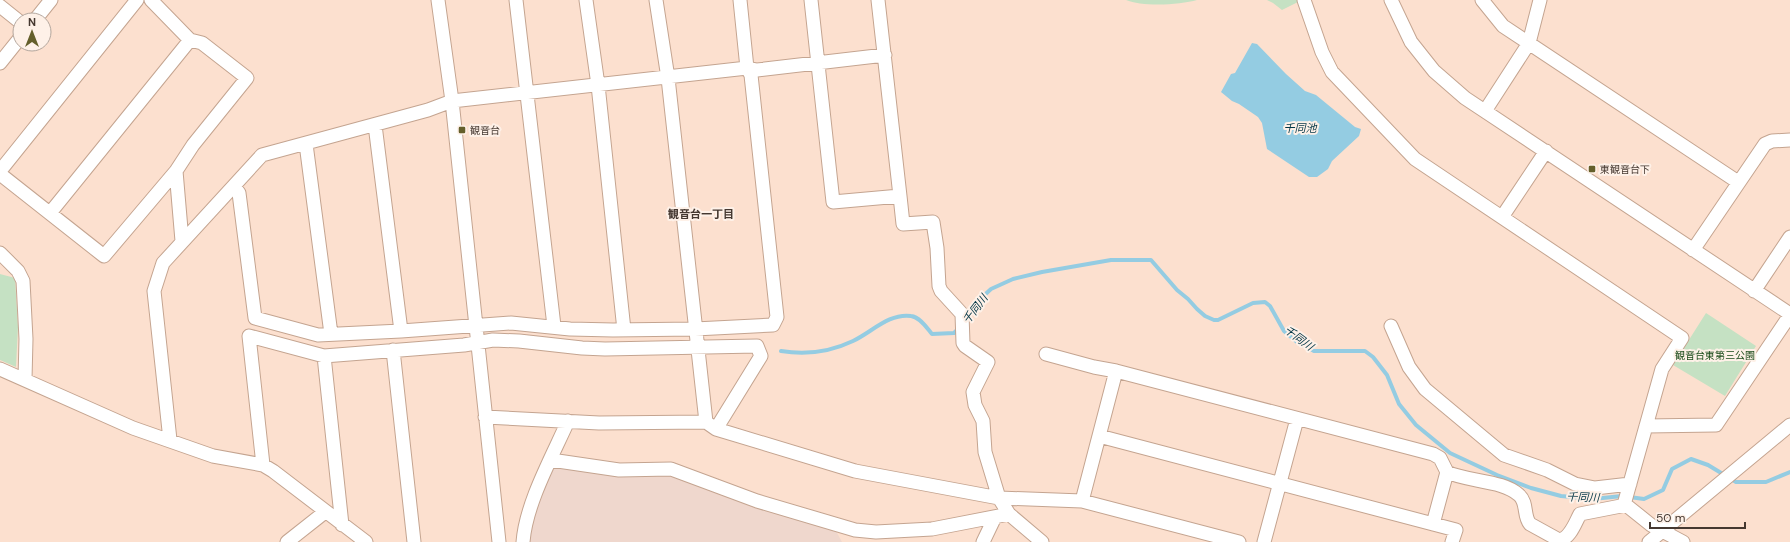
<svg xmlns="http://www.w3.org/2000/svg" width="1790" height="542" font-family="'DM Sans','Noto Sans JP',sans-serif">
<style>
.education{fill:#efd7cd}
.green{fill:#c5e1c3}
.water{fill:#94cce2}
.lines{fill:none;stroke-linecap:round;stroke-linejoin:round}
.stream{stroke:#94cce2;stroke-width:4}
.minor-casing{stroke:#c4a490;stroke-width:15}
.minor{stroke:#fff;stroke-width:13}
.poi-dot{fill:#645f2b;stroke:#fef1e8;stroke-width:1.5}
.labels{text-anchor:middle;stroke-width:4;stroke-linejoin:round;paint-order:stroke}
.poi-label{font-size:10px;fill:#453830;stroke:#fef1e8;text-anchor:start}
.park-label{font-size:10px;fill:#194a18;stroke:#fef1e8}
.water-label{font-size:11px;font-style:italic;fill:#033646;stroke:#fef1e8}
.neighbourhood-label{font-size:11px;font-weight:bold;fill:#453830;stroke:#fef1e8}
</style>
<rect width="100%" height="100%" fill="#fce0cf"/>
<path class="education" d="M558,467l109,7 169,57 6,11h-316l7,-26 16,-40 5,-7z"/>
<path class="green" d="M1126,0h71c-17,5 -55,7 -71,0z
M1267,0h31v2l-16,8 -9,-7z
M0,274l15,4 3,49 -2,40 -16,-7z
M1706,313l50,33 -31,50 -52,-31z"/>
<path class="water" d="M1252,43l5,1 29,30 19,17 11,4 39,32 6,2 -2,7 -27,25 -4,8 -11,8h-8l-42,-28 -5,-26 -4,-6 -19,-13 -7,-3 -11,-9 10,-18 4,-1z"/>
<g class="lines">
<path class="stream" d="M966,321l12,-20 13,-12 22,-10 29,-7 69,-12h40l26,30 11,9 9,10 8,7 9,4h4l35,-17 12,-1 5,4 14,25 13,11 17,9h51l8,6 14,18 12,29 17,21 34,28 47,22 34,13 30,8 32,3 29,-3 22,3 19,-9 9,-21 19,-10 17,6 28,17h30l24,-10
M781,351c24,4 49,1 72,-10 19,-9 36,-28 58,-25 9,1 16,12 21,18l22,-1 6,-6"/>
<g class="minor-casing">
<path id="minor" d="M516,0l38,326
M586,0l12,85 26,245
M656,0l12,78 38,344
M811,0l22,202 67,-6 -22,-196
M1304,0l18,52 10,20 83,87 267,179 -20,31 -37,132 1,4 25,20 32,17
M1391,0l20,42 23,29 31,27 325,216
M1482,0l21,26 235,156
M0,6l20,16
M35,20l16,-20
M0,63l20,-25
M1485,111l44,-68 11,-43
M375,125l26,206
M306,144l25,190
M0,171l137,-171
M176,171l6,70
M0,174l104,82 72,-85 17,-26 54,-67 -45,-35 -12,-3 -39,-40
M234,186l5,7 16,125 63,17 83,-4 110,-8 59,6 43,1 82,-1 78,-4 4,-8 -26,-242 -4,-7 10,2 128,-15
M900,196l3,28 30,-2 4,26 2,38 2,5 21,23 1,29 2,3 23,16 -15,30 2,13 8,16 2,31 14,46 10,16 33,28
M50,213l140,-173
M1502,217l44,-66
M1693,250l72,-106 7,-3 18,-1
M0,253l18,18 5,10 3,58 -1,40
M1754,291l36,-54
M1391,326l18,41 16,22 79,66 43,15 28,14 20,4 35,-4
M393,350l21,192
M1046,354l48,13 22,4 -34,130
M324,356l18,169
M0,369l133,59 80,28 50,9 10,6 93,71
M1116,371l317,83 7,4 7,14 -14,52
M485,417l114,6 107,-1 10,7 139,42 144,27 83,3 157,41
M1646,426l70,-1 74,-110
M1099,436l357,94 -4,12
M170,440l-16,-149 9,-28 99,-108 166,-45 24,-9 -14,-101
M551,460l68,10 52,-1 86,32 98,29 21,2 56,-3 77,-15
M263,465l-14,-129 75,20 140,-11 29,-5 26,1 63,7 23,1 152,-3 4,10 -45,73
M1447,472c21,10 56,8 72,23 9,8 4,21 11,29l29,16c11,-1 16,-17 21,-26l46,-9
M287,542l38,-30
M499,542l-47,-441 295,-33 -7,-68
M523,542c3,-39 29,-85 45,-121
M983,542l12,-25
M1264,542l33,-123
M1649,542l141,-117"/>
</g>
<use href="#minor" class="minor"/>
</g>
<g class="poi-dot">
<rect x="458" y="126" width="8" height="8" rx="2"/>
<rect x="1588" y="165" width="8" height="8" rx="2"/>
</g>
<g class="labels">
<g class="poi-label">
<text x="470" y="134">観音台</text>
<text x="1600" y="173">東観音台下</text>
</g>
<g class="park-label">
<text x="1715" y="359">観音台東第三公園</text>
</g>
<g class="water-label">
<text x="1300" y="132">千同池</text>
<text transform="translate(975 309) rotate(-53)" y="4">千同川</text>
<text transform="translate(1299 338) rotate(36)" y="4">千同川</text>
<text transform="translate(1583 497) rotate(2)" y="4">千同川</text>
</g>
<g class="neighbourhood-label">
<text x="701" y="218">観音台一丁目</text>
</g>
</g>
<g transform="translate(32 32)"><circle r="19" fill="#fef1e8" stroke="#b4a79e"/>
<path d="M0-3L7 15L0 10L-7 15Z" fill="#645f2b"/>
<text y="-6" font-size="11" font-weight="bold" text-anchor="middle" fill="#453830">N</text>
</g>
<path d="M1650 522v6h95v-6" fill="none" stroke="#453830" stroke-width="2"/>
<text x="1656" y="522" font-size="12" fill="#453830" stroke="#fef1e8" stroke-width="3" paint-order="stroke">50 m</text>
</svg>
